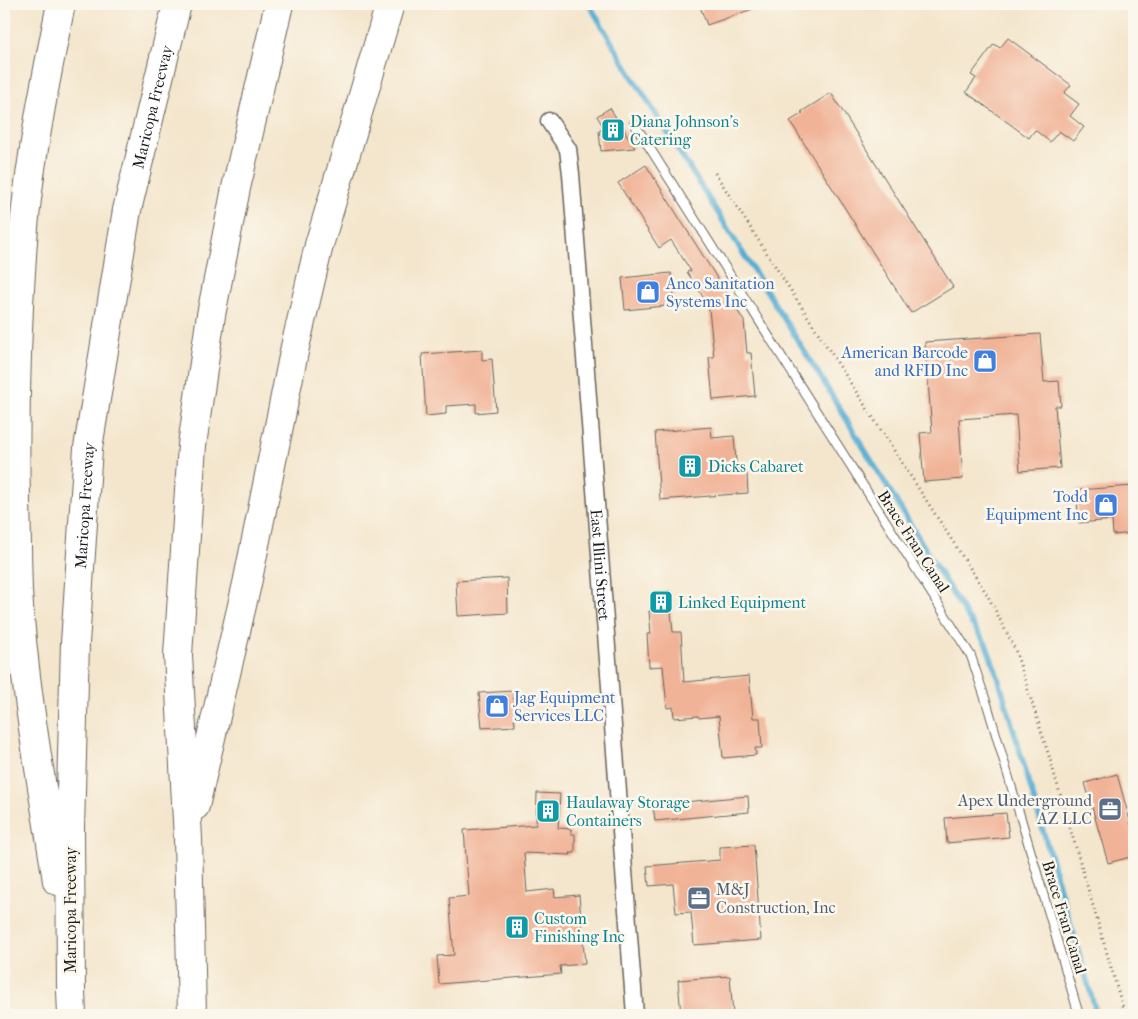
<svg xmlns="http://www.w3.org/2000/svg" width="1138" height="1019" font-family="'IM FELL French Canon',serif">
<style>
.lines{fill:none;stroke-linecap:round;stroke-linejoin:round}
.stream{stroke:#57add3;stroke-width:5.5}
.building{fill:#f1b397}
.lane-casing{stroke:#68635a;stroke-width:10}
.street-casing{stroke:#68635a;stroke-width:19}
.highway-casing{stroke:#68635a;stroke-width:30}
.path{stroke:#68635a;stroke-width:3;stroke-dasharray:1 4;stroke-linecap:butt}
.lane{stroke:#fff;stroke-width:8}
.street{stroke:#fff;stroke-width:16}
.highway{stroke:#fff;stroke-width:28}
.labels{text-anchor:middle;stroke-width:5;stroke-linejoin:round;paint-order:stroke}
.street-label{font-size:16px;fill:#1c1c1c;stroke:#fbf7ec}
.culture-label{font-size:16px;fill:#0d838f;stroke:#fbf7ec;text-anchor:start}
.shop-label{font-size:16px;fill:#366cbe;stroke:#fbf7ec;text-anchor:start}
.service-label{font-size:16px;fill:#4e5e75;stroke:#fbf7ec;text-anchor:end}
</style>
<rect width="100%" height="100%" fill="#fbf7ec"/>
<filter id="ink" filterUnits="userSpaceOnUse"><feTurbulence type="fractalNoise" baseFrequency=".02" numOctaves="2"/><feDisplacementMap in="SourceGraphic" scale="10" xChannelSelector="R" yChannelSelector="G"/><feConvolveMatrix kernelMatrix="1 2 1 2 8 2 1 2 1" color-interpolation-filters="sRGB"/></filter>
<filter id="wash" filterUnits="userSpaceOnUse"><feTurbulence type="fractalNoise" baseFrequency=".0096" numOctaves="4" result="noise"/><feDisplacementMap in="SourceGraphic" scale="20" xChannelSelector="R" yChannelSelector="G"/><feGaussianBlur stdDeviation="1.12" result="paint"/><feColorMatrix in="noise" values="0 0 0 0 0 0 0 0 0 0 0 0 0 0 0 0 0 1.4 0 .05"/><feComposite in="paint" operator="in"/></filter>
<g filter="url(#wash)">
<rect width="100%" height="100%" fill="#f4e6cd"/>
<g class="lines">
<path class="stream" d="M589,4l43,72 191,305 142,233 21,30 13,36 98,335"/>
</g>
<g id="blocks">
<path class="building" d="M699,4h61l1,2 -54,19z
M1008,38l63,47 -7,8 15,11 -9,12 14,11 -11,14 -14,-10 -9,11 -15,-12 -6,8 -63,-46 10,-14 -5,-3 23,-31 6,4z
M831,93l122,194 -42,26 -121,-192 13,-8 -2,-1z
M610,108l25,40 -34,3 -2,-20 5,-3 -7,-12z
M646,165l98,156 3,32h4l4,43 -42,4 -4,-43h5l-6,-57h-3l-18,-28 4,-1 -20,-31 -12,8 -41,-65z
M671,273l4,32 -50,5 -3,-32z
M1040,334l4,48 15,-1 2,25h-6l5,62 -40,3 -4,-56 -57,4 4,60 -39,3 -4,-49 12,-1 -7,-90z
M482,350v10l10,-1 4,52 -20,2v-9l-30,2v8l-20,2 -4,-62z
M711,427l1,11 22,-2 3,38 10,-1 1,20 -88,7 -5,-68z
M1134,486v47l-21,2 -1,-15 -33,3 -3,-33z
M507,578l1,35 -50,3 -2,-35z
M669,591l4,41h8l3,50 65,-6 4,42h7l2,30h-7l1,7 -33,3 -4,-42 -20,2 -1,-2 -24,2 -1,-11 -6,1 -4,-42 -14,1 -2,-33h4l-2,-23h4l-1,-18z
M513,691l2,35 -33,2 -3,-35z
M1117,774l17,61v21l-26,7 -23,-80z
M537,793l23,1 -2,34 13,1v5h4v19h-5l1,2 -47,-2 3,39 27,-3 1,8 24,-2 6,69 -25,2 1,8 -122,10 -2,-28 17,-1 -5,-57 20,-2 -5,-66 72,-5z
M748,796l1,16 -94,9 -2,-16z
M1006,813l3,24 -62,6 -2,-25z
M754,845l7,95 -67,5 -3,-33 -15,1 -3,-29 -24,2 -2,-20 73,-6v-13z
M730,976l3,39h-52l-3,-35z"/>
</g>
</g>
<g filter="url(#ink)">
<use href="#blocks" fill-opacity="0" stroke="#68635a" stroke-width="1"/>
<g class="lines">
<g class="lane-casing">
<path id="lane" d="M634,123l337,533 16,48 92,311"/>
</g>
<g class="street-casing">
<g id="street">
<path id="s1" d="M549,121l19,28 3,25 64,841"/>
</g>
</g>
<g class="highway-casing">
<g id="highway">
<path d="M195,806l52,-222 48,-237 24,-102 71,-241"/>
<path d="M57,881c-15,-96 -33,-193 -39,-290 -1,-30 -1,-59 -2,-89 -2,-92 1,-183 8,-275 7,-75 22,-149 37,-223"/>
<path id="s2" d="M72,1015l-1,-24 -1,-162 5,-186 13,-195 39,-238 50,-206"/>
<path d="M192,1015l-4,-176 -10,-184 14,-210 19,-130 25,-127 43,-184"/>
</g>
</g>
<path class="path" d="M715,173l273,423 27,53 34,107 76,259"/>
<use href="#lane" class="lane"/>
<use href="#street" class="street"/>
<use href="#highway" class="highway"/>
</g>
</g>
<defs>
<g id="building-square" transform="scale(1.25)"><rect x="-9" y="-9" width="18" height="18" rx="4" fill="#0f9aa8" stroke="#fbf7ec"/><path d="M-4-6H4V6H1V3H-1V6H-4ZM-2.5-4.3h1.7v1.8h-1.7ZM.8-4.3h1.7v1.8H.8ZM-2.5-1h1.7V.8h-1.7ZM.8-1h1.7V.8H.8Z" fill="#fff"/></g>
<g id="shop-square" transform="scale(1.25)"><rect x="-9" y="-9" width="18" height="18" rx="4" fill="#3f7fe0" stroke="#fbf7ec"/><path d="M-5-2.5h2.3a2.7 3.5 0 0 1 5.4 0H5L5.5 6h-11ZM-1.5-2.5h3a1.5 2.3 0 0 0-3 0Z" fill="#fff"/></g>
<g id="office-square" transform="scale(1.25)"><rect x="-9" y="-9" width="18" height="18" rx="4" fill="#5c6f8a" stroke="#fbf7ec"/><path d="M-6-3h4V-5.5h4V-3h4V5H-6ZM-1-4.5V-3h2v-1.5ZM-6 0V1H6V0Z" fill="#fff"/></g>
</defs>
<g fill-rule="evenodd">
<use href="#building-square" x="613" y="130"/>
<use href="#shop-square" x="648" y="292"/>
<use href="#shop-square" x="985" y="361"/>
<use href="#building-square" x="690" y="466"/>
<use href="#shop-square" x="1106" y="505"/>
<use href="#building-square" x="661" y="602"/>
<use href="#shop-square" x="497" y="706"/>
<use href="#office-square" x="1110" y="809"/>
<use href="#building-square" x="548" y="811"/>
<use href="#office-square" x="699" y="898"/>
<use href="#building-square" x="517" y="927"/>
</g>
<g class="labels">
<g class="street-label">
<text dy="6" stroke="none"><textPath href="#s2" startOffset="915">Maricopa Freeway</textPath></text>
<text dy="6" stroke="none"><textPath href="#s2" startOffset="510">Maricopa Freeway</textPath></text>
<text transform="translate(914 541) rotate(57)" y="6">Brace Fran Canal</text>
<text dy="6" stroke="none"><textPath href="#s1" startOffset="451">East Illini Street</textPath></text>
<text transform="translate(70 910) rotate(-90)" y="6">Maricopa Freeway</text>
<text transform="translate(1065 917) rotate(73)" y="6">Brace Fran Canal</text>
</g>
<g class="culture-label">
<text x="630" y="127">Diana Johnson's<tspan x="630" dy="18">Catering</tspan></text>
<text x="708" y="472">Dicks Cabaret</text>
<text x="678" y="608">Linked Equipment</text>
<text x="566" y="808">Haulaway Storage<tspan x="566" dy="18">Containers</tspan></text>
<text x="534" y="924">Custom<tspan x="534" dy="18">Finishing Inc</tspan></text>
</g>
<g class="shop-label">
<text x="666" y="289">Anco Sanitation<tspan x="666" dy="18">Systems Inc</tspan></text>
<text x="968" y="358" text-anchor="end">American Barcode<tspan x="968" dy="18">and RFID Inc</tspan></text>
<text x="1088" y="502" text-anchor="end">Todd<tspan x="1088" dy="18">Equipment Inc</tspan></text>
<text x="514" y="703">Jag Equipment<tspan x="514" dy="18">Services LLC</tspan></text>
</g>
<g class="service-label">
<text x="1092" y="806">Apex Underground<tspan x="1092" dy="18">AZ LLC</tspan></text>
<text x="716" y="895" text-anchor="start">M&amp;J<tspan x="716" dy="18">Construction, Inc</tspan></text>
</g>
</g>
<rect width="1138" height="1019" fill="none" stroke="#fbf7ec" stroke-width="20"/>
</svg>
